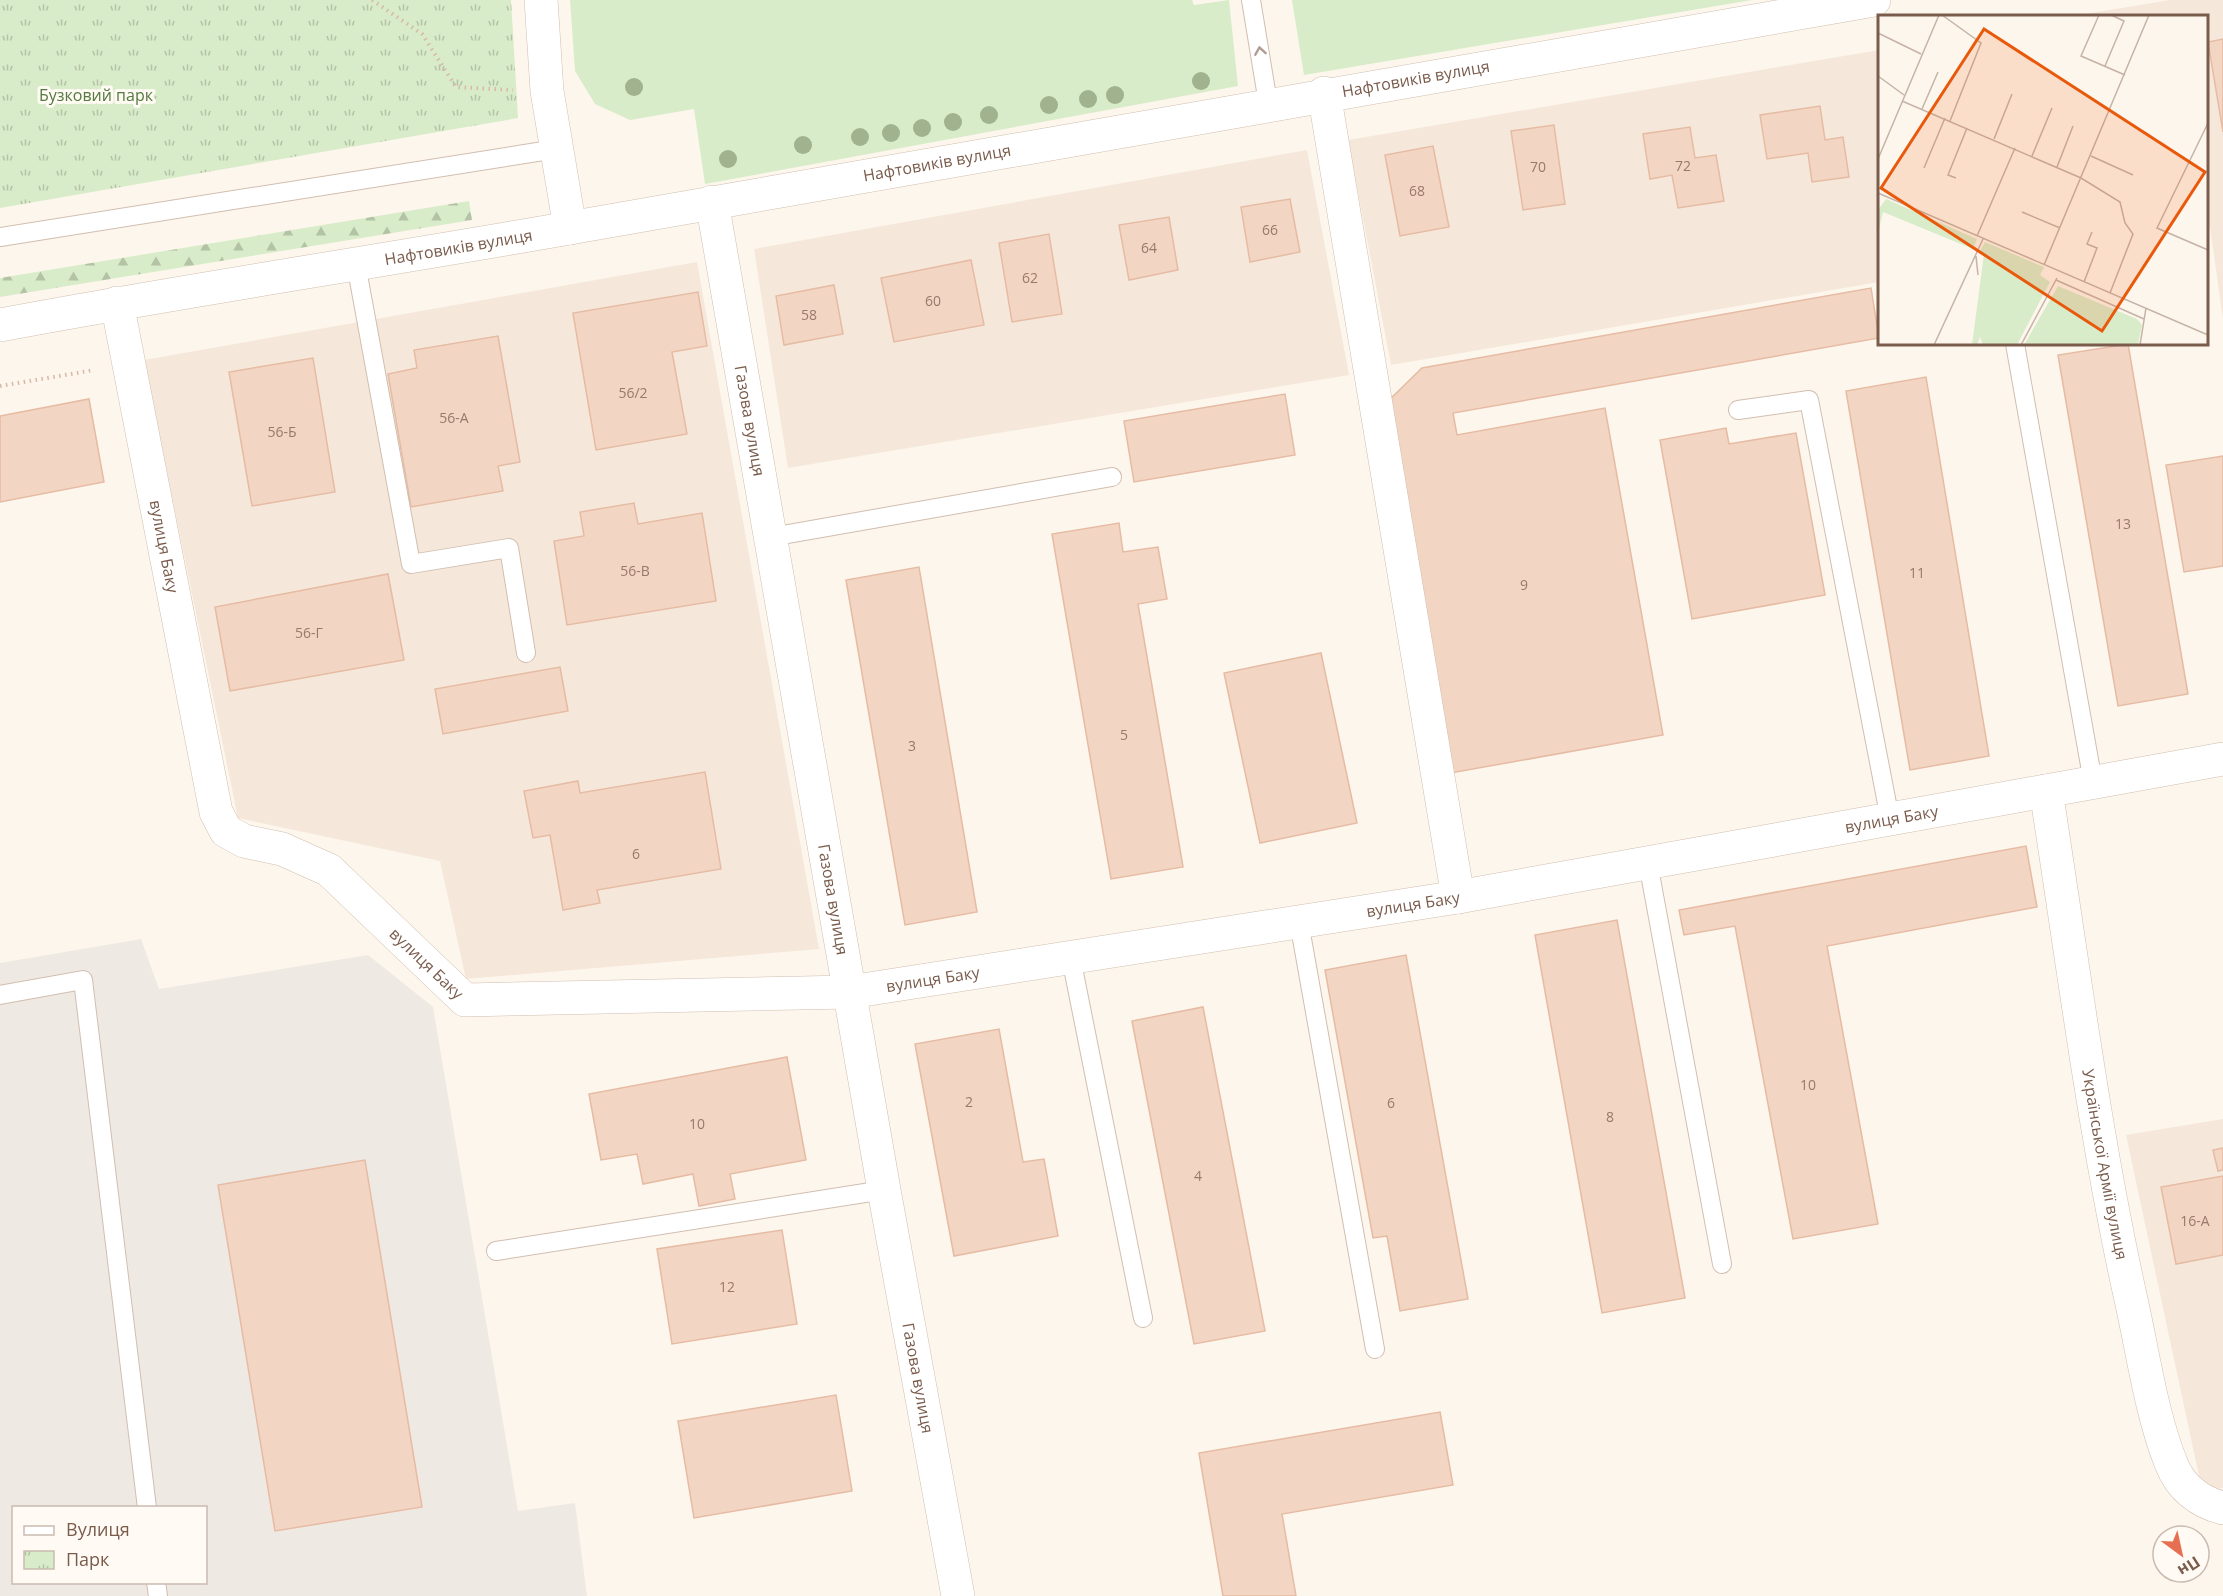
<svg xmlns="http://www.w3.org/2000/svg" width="2223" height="1596" font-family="'Open Sans',sans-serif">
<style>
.residential{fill:#f5e8da}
.industrial{fill:#efe9e4;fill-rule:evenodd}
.grass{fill:#d8ecc9}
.forest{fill:url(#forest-firs)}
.park{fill:url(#park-tufts)}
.building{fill:#f3d5c3;stroke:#e6bba3;stroke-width:1.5}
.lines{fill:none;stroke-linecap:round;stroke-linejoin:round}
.lane-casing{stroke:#d1beb0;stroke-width:20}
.street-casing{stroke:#d1beb0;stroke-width:34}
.path{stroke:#d9b8a5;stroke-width:4;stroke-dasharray:1.5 4.5;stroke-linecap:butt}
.lane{stroke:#fff;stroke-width:18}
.street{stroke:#fff;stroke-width:33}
.tree{fill:#a0b28e}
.oneway{stroke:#af9d94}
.labels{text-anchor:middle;stroke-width:6;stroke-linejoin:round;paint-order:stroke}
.number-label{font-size:14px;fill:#987a6a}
.street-label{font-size:16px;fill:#7a5c4d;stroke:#fffaf3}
.park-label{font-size:16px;fill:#537a41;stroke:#fffaf3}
.inset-road{fill:none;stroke:#c5b3a7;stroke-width:1.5}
.view{fill:#e8590c;fill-opacity:0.15;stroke:#e8590c;stroke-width:3}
.inset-edge{fill:none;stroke:#7a5c4d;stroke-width:3}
</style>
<defs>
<pattern id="forest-firs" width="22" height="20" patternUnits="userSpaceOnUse" patternTransform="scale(1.5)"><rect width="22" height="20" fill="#d8ecc9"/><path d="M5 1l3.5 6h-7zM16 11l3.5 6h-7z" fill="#b4c2a5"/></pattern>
<pattern id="park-tufts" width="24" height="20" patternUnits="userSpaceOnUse" patternTransform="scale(1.5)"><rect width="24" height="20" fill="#d8ecc9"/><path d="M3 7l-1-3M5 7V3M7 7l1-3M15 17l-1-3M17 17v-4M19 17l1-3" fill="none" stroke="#b4c2a5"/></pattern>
</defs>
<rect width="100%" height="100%" fill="#fdf6ec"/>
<path class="residential" d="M2170,0h53v319l-13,-92h-3l-1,-211h-133z
M1879,50v232l-488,83 -43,-225z
M1307,150l42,225 -561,93 -34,-219z
M697,262l122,687 -353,30 -26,-118 -202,-43 -94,-458z
M2223,1119v369l-21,2 -76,-355z"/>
<path class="industrial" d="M141,939l18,50 209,-34 65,52 85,504 57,-8 12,93h-587v-633zM14,1508h192v74h-192z"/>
<path class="grass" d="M570,0h622l2,5 35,-5 9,86 -533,98 -11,-75 -64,11 -35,-16 -20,-33z
M1292,0h460l-448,75z"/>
<path class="forest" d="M469,201l3,19 -472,77v-19z"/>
<path class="park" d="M0,0h511l7,118 -518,90z"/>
<path class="building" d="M2223,39v93l-15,-90z
M1820,106l5,34 18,-3 6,40 -37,5 -4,-29 -41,6 -7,-44z
M1554,125l11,79 -42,6 -12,-79z
M1690,127l5,31 21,-3 8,46 -46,7 -6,-33 -22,4 -7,-45z
M1433,146l16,81 -49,9 -15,-81z
M1290,199l10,53 -50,10 -9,-55z
M1169,217l9,53 -49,10 -10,-55z
M1049,234l13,80 -50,8 -13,-79z
M971,260l13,65 -90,17 -13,-64z
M834,285l9,49 -59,11 -8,-49z
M1871,288l8,50 -426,75 4,22 148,-27 58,327 -218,39 -64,-366 41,-40z
M698,292l9,54 -35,6 15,82 -91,16 -23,-137z
M498,336l22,126 -22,4 5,25 -92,16 -23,-133 29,-6 -3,-18z
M2128,344l60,350 -70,12 -60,-351z
M313,358l22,134 -83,14 -23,-134z
M1926,377l63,379 -79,14 -64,-379z
M1285,394l10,61 -161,27 -10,-61z
M89,399l15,83 -104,20v-86z
M1726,428l3,16 67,-11 29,162 -133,24 -32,-179z
M2223,456v110l-39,6 -18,-107z
M634,503l4,21 64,-11 14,88 -149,24 -13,-84 30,-5 -4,-24z
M1119,523l4,29 35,-5 9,52 -29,5 45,263 -72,12 -59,-345z
M919,567l58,345 -72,13 -59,-345z
M388,574l16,86 -174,31 -15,-84z
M1321,653l36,170 -97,20 -36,-170z
M560,667l8,44 -125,23 -8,-45z
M705,772l16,97 -124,21 3,13 -37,7 -13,-75 -17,3 -9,-47 54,-10 2,12z
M2026,846l11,61 -210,39 51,278 -85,15 -58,-313 -51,9 -5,-25z
M1617,920l68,378 -83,15 -67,-378z
M1406,955l62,344 -68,12 -13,-75 -14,2 -48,-268z
M1203,1007l62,324 -71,13 -62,-323z
M999,1029l24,133 21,-3 14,77 -104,20 -39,-212z
M787,1057l19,103 -76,14 5,25 -36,7 -6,-32 -50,10 -6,-30 -36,6 -12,-66z
M2223,1148v22l-5,1 -5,-21z
M365,1160l57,347 -147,24 -57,-346z
M2223,1176v79l-47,9 -15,-77z
M782,1230l15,94 -125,20 -15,-95z
M836,1395l16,96 -158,27 -16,-97z
M1440,1412l13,73 -171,29 14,82h-73l-24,-143z"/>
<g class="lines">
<g class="lane-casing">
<path id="lane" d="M1251,0l17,103
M0,237l556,-88
M356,264l55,300 98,-16 17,105
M2015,344l78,438
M1738,410l71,-10 81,419
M771,537l341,-60
M1648,863l74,401
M1299,922l76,427
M1071,958l72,360
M0,995l83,-15 64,528
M496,1251l388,-61
M156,1582l2,14"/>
</g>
<g class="street-casing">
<g id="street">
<path d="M541,0l6,91 23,137"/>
<path d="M1324,93l134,804"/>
<path id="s1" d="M712,202l172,988 74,406"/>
<path id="s2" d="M117,303l99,509 10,19 18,10 38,8 47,21 136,130 385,-8 608,-95 765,-138"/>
<path id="s3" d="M0,325c191,-36 383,-64 575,-98 432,-77 865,-154 1299,-227"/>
<path id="s4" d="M2046,791c27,171 48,344 86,513 11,50 20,112 39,159 9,24 28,39 52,45"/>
</g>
</g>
<path class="path" d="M372,0l50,34 34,53 57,3
M0,386l94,-16"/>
<use href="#lane" class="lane"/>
<use href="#street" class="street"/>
</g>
<g class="tree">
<circle cx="1201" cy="81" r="9"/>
<circle cx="634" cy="87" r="9"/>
<circle cx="1115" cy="95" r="9"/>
<circle cx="1088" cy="99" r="9"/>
<circle cx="1049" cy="105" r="9"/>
<circle cx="989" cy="115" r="9"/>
<circle cx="953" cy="122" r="9"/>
<circle cx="922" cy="128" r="9"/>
<circle cx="891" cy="133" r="9"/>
<circle cx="860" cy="137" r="9"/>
<circle cx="803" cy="145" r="9"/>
<circle cx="728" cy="159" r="9"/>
</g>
<defs><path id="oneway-chevron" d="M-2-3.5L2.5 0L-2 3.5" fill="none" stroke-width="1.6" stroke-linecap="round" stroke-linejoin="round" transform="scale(1.5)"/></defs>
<use class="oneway" href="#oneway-chevron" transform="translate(1260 51) rotate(-99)"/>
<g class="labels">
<g class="number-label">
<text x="1683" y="171">72</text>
<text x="1538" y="172">70</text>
<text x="1417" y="196">68</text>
<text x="1270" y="235">66</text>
<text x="1149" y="253">64</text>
<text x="1030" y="283">62</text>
<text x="933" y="306">60</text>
<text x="809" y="320">58</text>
<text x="633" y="398">56/2</text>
<text x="454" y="423">56-А</text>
<text x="282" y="437">56-Б</text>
<text x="2123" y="529">13</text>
<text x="635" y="576">56-В</text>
<text x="1917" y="578">11</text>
<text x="1524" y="590">9</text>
<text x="309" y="638">56-Г</text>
<text x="1124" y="740">5</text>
<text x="912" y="751">3</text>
<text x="636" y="859">6</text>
<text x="1808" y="1090">10</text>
<text x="969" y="1107">2</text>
<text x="1391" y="1108">6</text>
<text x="1610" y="1122">8</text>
<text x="697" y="1129">10</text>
<text x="1198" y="1181">4</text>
<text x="2195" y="1226">16-А</text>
<text x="727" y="1292">12</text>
</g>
<g class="street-label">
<text dy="6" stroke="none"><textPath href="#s3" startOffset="1437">Нафтовиків вулиця</textPath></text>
<text dy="6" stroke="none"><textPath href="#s3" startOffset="951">Нафтовиків вулиця</textPath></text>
<text dy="6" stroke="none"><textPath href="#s3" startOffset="465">Нафтовиків вулиця</textPath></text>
<text dy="6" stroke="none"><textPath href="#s1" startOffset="222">Газова вулиця</textPath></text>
<text dy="6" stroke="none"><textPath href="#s2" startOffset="248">вулиця Баку</textPath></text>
<text dy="6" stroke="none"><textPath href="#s2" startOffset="2280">вулиця Баку</textPath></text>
<text dy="6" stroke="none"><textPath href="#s1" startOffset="708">Газова вулиця</textPath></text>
<text dy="6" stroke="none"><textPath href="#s2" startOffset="1794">вулиця Баку</textPath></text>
<text dy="6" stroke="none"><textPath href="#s2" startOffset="786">вулиця Баку</textPath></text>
<text dy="6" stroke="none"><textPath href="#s2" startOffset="1308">вулиця Баку</textPath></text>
<text dy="6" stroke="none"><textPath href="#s4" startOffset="378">Української Армії вулиця</textPath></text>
<text dy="6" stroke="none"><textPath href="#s1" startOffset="1194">Газова вулиця</textPath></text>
</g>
<g class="park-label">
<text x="96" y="101">Бузковий парк</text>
</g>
</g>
<g transform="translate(1878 15)">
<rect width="330" height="330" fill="#fdf6ec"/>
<path d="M8,184l91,40 -4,10 -90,-37 -5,21v-23zM107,227l59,25 -4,8 10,7 -33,63h-34l-3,-8 -3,8h-5l12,-91 -4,-3z" fill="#d8ecc9"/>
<path d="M180,271l79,33 5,6 -4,20h-114z" fill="#d8ecc9"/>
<path class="inset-road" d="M64,0l39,28 -31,78M221,0l-18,41 44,19M0,18l43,21M227,51l19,-45 -13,-6M0,61l26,19M24,86l179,77 39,24 5,21 8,11 -23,59M44,94l16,-37M330,108l-51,105 51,22M116,124l18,-45M154,141l20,-48M213,141l42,19M0,144l61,-144M179,152l16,-41M46,153l21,-50M78,163l-8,-3 19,-47M0,178l330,142M144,197l38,16M99,221l38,-88M98,241l2,19M166,250l105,-250M178,265l88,39M206,267l13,-34 -10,-4 5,-12M56,330l49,-106M143,330l36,-67M262,330l6,-37"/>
<path class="view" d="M106,14l221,143 -103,159 -221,-143z"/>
<rect width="330" height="330" class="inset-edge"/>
</g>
<rect x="12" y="1506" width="195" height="78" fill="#fffaf3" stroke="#cabbb1" stroke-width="1.5"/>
<rect x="24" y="1526" width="30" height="9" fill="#ffffff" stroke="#cabbb1" stroke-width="1.5"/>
<text x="66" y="1536" font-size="18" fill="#7a5c4d">Вулиця</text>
<rect x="24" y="1551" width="30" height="18" fill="url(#park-tufts)" stroke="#cabbb1" stroke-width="1.5"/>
<text x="66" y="1566" font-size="18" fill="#7a5c4d">Парк</text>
<g transform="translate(2181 1554) rotate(147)"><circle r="28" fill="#fffaf3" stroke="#cabbb1" stroke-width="1.5"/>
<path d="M0-4.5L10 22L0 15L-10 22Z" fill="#e76f51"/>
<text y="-9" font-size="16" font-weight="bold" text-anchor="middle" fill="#7a5c4d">Пн</text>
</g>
</svg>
